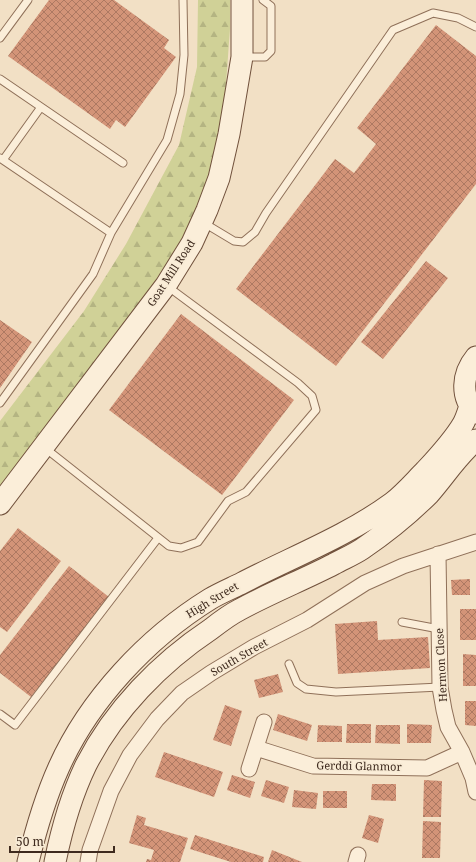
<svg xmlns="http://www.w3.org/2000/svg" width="476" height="862" font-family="'Noto Serif',serif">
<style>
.forest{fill:url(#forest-firs)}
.building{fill:url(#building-cross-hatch)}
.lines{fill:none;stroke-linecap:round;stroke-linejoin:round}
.lane-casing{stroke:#8f7059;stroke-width:9}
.street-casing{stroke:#8f7059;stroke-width:17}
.secondary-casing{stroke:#71513c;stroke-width:23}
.lane{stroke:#fbeed9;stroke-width:7}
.street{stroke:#fbeed9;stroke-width:15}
.secondary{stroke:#fbeed9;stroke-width:21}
.labels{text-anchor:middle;stroke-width:3.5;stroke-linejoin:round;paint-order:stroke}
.street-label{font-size:11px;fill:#3e2a1e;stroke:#f8ebd5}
</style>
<defs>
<pattern id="forest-firs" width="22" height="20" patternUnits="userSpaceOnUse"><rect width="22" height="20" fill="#d0d197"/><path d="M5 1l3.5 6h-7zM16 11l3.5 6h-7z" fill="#b4b482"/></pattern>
<pattern id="building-cross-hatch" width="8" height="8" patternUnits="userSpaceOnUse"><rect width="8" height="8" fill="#d39478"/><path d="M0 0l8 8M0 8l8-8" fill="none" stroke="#ad7962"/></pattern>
</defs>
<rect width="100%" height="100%" fill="#f2e0c5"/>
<path class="forest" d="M198,0h32v29l-6,82 -12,55 -25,66 -48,74 -139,183v-68l84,-110 42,-67 53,-99 18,-78z"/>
<path class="building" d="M49,0h65l55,40 -5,8 12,9 -51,70 -9,-7 -6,9 -102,-73z
M436,25l40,31v128l-140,182 -100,-77 99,-130 19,14 22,-29 -19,-16z
M426,261l22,17 -65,81 -22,-17z
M181,314l113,86 -72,95 -113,-85z
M0,320l32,22 -32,46z
M18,528l43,33 -54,71 -7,-5v-76z
M69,566l40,31 -78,100 -31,-24v-18z
M470,579v16h-18l-1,-15z
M460,609h16v31h-16z
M377,621l1,19 50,-3 2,31 -92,6 -3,-50z
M463,654l13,1v31h-13z
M278,674l5,18 -24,6 -5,-18z
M465,701h11v25l-11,-1z
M225,705l17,6 -11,35 -18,-6z
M278,714l34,11 -5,16 -34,-11z
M347,724h24v19h-25z
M407,724l25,1 -1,18h-24z
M318,725l24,1v16h-25z
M376,725h24v19l-25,-1z
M164,752l59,20 -9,25 -59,-20z
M232,775l23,7 -5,16 -23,-8z
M266,780l23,7 -5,16 -23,-7z
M424,780l18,1 -1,36h-18z
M372,784h24v17l-25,-1z
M294,790l24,3 -2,16 -24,-2z
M323,791h24v17h-24z
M137,815l9,3 -2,7 44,13 -8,24h-34l1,-3 4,1 3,-10 -25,-7z
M369,815l15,4 -6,24 -16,-5z
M423,821l18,1 -1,36h-18z
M195,835l69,22 -1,5h-32l-41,-13z
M272,850l30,12h-34z"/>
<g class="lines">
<g class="lane-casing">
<path id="lane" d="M0,38l28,-38
M244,57h21l6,-6v-45l-8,-6
M0,79l41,28
M0,158l111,75 -18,41 -93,129
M3,160l38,-53 82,56
M204,223l30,18 9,1 12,-10 11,-19 127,-183 40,-17 25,5 18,9
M111,233l56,-93 13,-46 4,-39 -1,-55
M45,448l124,98 12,2 17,-6 30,-41 18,-9 70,-82 -4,-14 -14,-13 -131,-97
M402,622l37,7
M289,664l8,19 9,6 30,3 104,-5
M0,714l15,11 143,-187"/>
</g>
<g class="street-casing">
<path id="street" d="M438,554l2,133 4,23 4,17 14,25 11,26 3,14
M256,748l57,18 114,2 35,-16
M249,769l15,-47
M88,862l2,-12 21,-59 19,-36 27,-36 25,-26 29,-20 43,-26 53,-27 58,-37 38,-17 73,-24
M356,862l2,-7"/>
</g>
<g class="secondary-casing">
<path id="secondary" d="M476,357c-14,17 -16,40 0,56
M0,504l166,-219 26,-42 15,-33 12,-32 10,-44 13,-77v-57
M28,862c8,-33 17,-64 31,-95 30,-67 88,-129 151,-168 10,-6 22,-11 32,-16 50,-26 105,-47 150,-80 12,-9 23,-22 33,-32 13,-14 28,-30 38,-47 3,-5 5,-12 7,-18
M55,862c7,-34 16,-66 31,-97 28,-55 74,-102 125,-136 9,-7 18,-14 28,-19 31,-17 64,-30 95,-46 9,-5 19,-9 28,-15 22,-15 48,-36 67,-55 16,-18 28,-38 47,-54"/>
</g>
<use href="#lane" class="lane"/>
<use href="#street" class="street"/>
<use href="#secondary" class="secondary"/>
</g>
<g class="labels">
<g class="street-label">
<text transform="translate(171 273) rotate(-57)" y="4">Goat Mill Road</text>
<text transform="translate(212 600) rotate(-31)" y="4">High Street</text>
<text transform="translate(239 657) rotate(-30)" y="4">South Street</text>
<text transform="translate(441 665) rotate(-93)" y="4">Hermon Close</text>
<text transform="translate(359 766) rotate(1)" y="4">Gerddi Glanmor</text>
</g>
</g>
<path d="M10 846v6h104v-6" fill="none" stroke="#3e2a1e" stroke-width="2"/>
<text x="16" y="846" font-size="12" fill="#3e2a1e" stroke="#f8ebd5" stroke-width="3" paint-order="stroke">50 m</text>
</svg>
